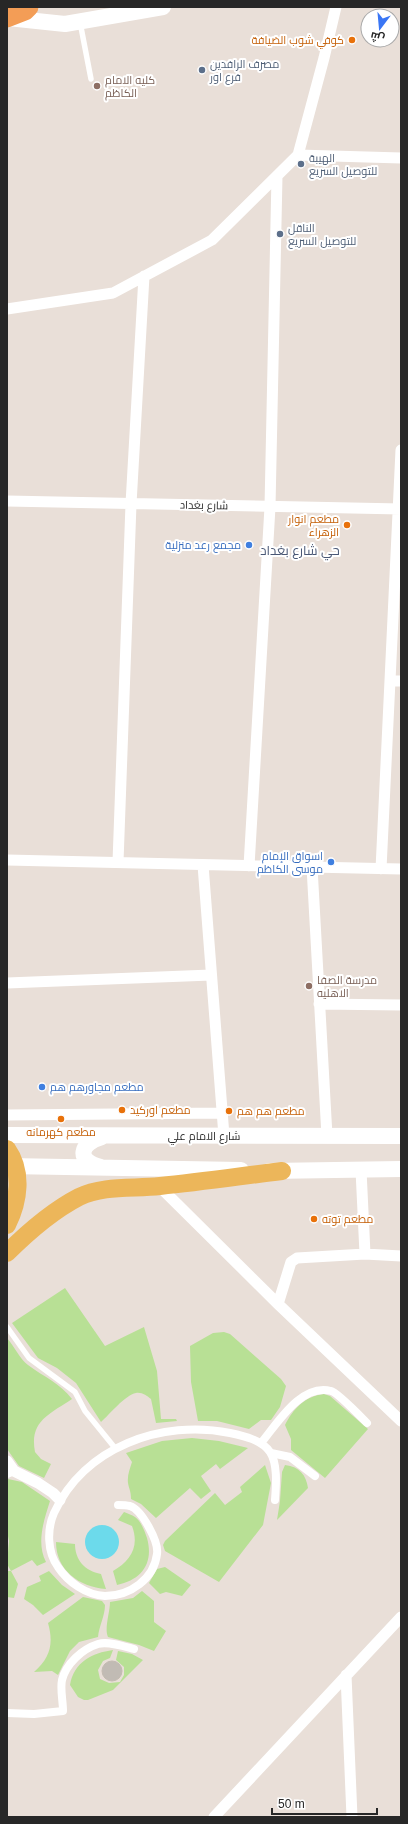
<svg xmlns="http://www.w3.org/2000/svg" width="408" height="1824" font-family="Arial,Cairo,sans-serif">
<style>
.green{fill:#b8e095}
.water{fill:#6cdaeb}
.building{fill:#c1bbb4;stroke:#c4bbb2}
.lines{fill:none;stroke-linecap:round;stroke-linejoin:round}
.service{stroke:#fff;stroke-width:5.5}
.pedestrian{stroke:#fff;stroke-width:8}
.minor{stroke:#fff;stroke-width:11}
.secondary{stroke:#fff;stroke-width:16}
.primary{stroke:#ecb65a;stroke-width:18}
.trunk{stroke:#f39d56;stroke-width:19}
.food-dot{fill:#e8710a;stroke:#fff;stroke-width:1.5}
.service-dot{fill:#5c6f8a;stroke:#fff;stroke-width:1.5}
.education-dot{fill:#8d6e63;stroke:#fff;stroke-width:1.5}
.shop-dot{fill:#3f7fe0;stroke:#fff;stroke-width:1.5}
.labels{text-anchor:middle;stroke-width:4;stroke-linejoin:round;paint-order:stroke}
.food-label{font-size:11px;fill:#c56008;stroke:#fff;text-anchor:start}
.service-label{font-size:11px;fill:#4e5e75;stroke:#fff;text-anchor:start}
.education-label{font-size:11px;fill:#785e54;stroke:#fff;text-anchor:start}
.street-label{font-size:11px;fill:#272727;stroke:#fff}
.shop-label{font-size:11px;fill:#366cbe;stroke:#fff;text-anchor:end}
.quarter-label{font-size:13px;fill:#495775;stroke:#fff}
</style>
<rect width="100%" height="100%" fill="#e9dfd8"/>
<path class="green" d="M65,1288l40,58 39,-19 13,44 4,48h15l1,2 -21,2 -5,-24c-4,-3 -9,-7 -15,-6 -11,2 -27,22 -35,29l-25,-39 -19,-15 -19,-10 -26,-35z
M224,1332l6,2 51,45 5,7 -6,21 -9,13h-10l-12,9 -32,-8h-19l-7,-39 -1,-36 23,-13z
M7,1338c7,8 13,21 21,27 16,12 32,18 44,34 -22,15 -43,22 -37,53l6,7 10,5 -7,14 -25,-12 -12,-17z
M324,1394l6,2 38,33 -43,49 -34,-28v-11l-6,-14c8,-16 20,-29 39,-31z
M192,1438l27,3 29,7 -28,21 -4,-5 -15,12 10,15 -10,8 -11,-11 -34,30 -15,-14 -10,-5c0,-8 -2,-10 -3,-16 -1,-7 2,-15 4,-21l-6,-9 36,-12z
M265,1465l6,18 -8,42 -44,57 -54,-31 -2,-6 2,-4 50,-48 10,12 17,-13 -2,-5z
M285,1465c15,2 21,10 23,23l-31,32 3,-19 2,-29z
M8,1479l14,3 28,19c-6,19 -14,42 -4,61l-9,4 -5,-6 -21,11 7,13 -4,14 -7,-1v-26h4l-4,-7 2,-23 -2,-10z
M124,1512c3,1 8,3 11,5 6,4 10,15 12,21 7,25 -5,42 -30,47l-4,-14c17,-10 27,-24 19,-45l-14,-6z
M56,1542l19,2c0,16 10,27 26,30l5,15c-27,-2 -50,-19 -50,-47z
M165,1567l26,18 -9,11 -16,-4 -6,2 -11,-11 8,-14z
M49,1571l13,14 13,9 -32,21 -10,-10 -9,-6 3,-12 14,-6 -2,-5z
M142,1591l12,10v21l12,9 -12,20 -15,-6 -31,-8c-4,-8 2,-25 2,-35l23,-4z
M83,1597l19,4 3,4c0,11 -6,21 -7,32l-19,5 -9,9 -12,24 -6,-4 -18,1c16,-14 20,-28 14,-49z
M113,1650l-3,8 -7,3 -5,9 2,9 9,4 11,-1 4,-7v-8l-8,-7 2,-9 14,3 11,6 -30,30 -25,10h-4l-6,-3 -8,-12c4,-23 22,-32 43,-35z"/>
<path class="water" d="M85 1542a17 17 0 1 1 34 0a17 17 0 1 1-34 0Z"/>
<path class="building" d="M102 1671a10 10 0 1 1 20 0a10 10 0 1 1-20 0Z"/>
<g class="lines">
<path class="service" d="M80,22l11,57
M7,1327l22,31 46,34 10,19 30,37"/>
<path class="pedestrian" d="M261,1443c16,-19 40,-60 70,-52 6,1 30,26 36,32
M271,1453l19,4 25,19
M7,1474l7,-3
M118,1505c4,0 8,0 12,1 12,4 29,36 27,48 -3,25 -27,42 -52,42 -19,-1 -37,-14 -47,-29 -11,-15 -11,-38 -4,-54 30,-66 108,-94 176,-80 14,3 32,7 40,19 8,12 6,34 5,48
M7,1713l27,1 29,-3c0,-10 -3,-22 -1,-31 4,-16 20,-31 36,-36 10,-3 25,2 36,5"/>
<path class="minor" d="M298,155l103,3
M7,309l106,-16 99,-53 86,-85 26,-97 12,-51
M7,501l394,8
M391,681h10
M7,860l394,9
M118,862l13,-358 13,-228
M203,865l21,271
M249,866l21,-359 7,-331
M312,867l15,269
M381,869l20,-419
M7,983l204,-8
M319,1004l82,1
M7,1115l216,-2
M361,1170l4,84
M159,1186l119,118 123,117
M278,1304l13,-42 6,-4 68,-4 36,2
M7,1461l7,10 24,12 15,10 7,7
M346,1675l6,142
M214,1817l187,-200"/>
<path class="secondary" d="M8,18l57,6 98,-17
M7,1135l394,1
M7,1166l234,4
M101,1167c-26,-6 -21,-24 1,-30
M269,1171l132,-2"/>
<path class="primary" d="M7,1149c16,23 12,52 0,76
M7,1253c21,-21 45,-42 72,-56 24,-12 55,-8 81,-11 41,-4 81,-10 122,-15"/>
<path class="trunk" d="M7,18l18,-7 4,-4"/>
</g>
<g class="food-dot">
<circle cx="352" cy="40" r="4"/>
<circle cx="347" cy="525" r="4"/>
<circle cx="122" cy="1110" r="4"/>
<circle cx="229" cy="1111" r="4"/>
<circle cx="61" cy="1119" r="4"/>
<circle cx="314" cy="1219" r="4"/>
</g>
<g class="service-dot">
<circle cx="202" cy="70" r="4"/>
<circle cx="301" cy="164" r="4"/>
<circle cx="280" cy="234" r="4"/>
</g>
<g class="education-dot">
<circle cx="97" cy="86" r="4"/>
<circle cx="309" cy="986" r="4"/>
</g>
<g class="shop-dot">
<circle cx="249" cy="545" r="4"/>
<circle cx="331" cy="862" r="4"/>
<circle cx="42" cy="1087" r="4"/>
</g>
<g class="labels">
<g class="food-label">
<text x="344" y="44" text-anchor="end">كوفي شوب الضيافة</text>
<text x="339" y="523" text-anchor="end">مطعم انوار<tspan x="339" dy="13">الزهراء</tspan></text>
<text x="130" y="1114">مطعم اوركيد</text>
<text x="237" y="1115">مطعم هم هم</text>
<text x="61" y="1136" text-anchor="middle">مطعم كهرمانه</text>
<text x="322" y="1223">مطعم توته</text>
</g>
<g class="service-label">
<text x="210" y="68">مصرف الرافدين<tspan x="210" dy="13">فرع اور</tspan></text>
<text x="309" y="162">الهيبة<tspan x="309" dy="13">للتوصيل السريع</tspan></text>
<text x="288" y="232">الناقل<tspan x="288" dy="13">للتوصيل السريع</tspan></text>
</g>
<g class="education-label">
<text x="105" y="84">كليه الامام<tspan x="105" dy="13">الكاظم</tspan></text>
<text x="317" y="984">مدرسة الصفا<tspan x="317" dy="13">الاهليه</tspan></text>
</g>
<g class="street-label">
<text transform="translate(204 505) rotate(1)" y="4">شارع بغداد</text>
<text x="204" y="1140">شارع الامام علي</text>
</g>
<g class="shop-label">
<text x="241" y="549">مجمع رعد منزلية</text>
<text x="323" y="860">اسواق الإمام<tspan x="323" dy="13">موسى الكاظم</tspan></text>
<text x="50" y="1091" text-anchor="start">مطعم مجاورهم هم</text>
</g>
<g class="quarter-label">
<text x="300" y="555">حي شارع بغداد</text>
</g>
</g>
<rect width="408" height="1824" fill="none" stroke="#272727" stroke-width="16"/>
<g transform="translate(380 28) rotate(196)"><circle r="19" fill="#ffffff" stroke="#a9a9a9"/>
<path d="M0-3L7 15L0 10L-7 15Z" fill="#3a76f5"/>
<text y="-6" font-size="11" font-weight="bold" text-anchor="middle" fill="#272727">ش</text>
</g>
<path d="M272 1808v6h105v-6" fill="none" stroke="#272727" stroke-width="2"/>
<text x="278" y="1808" font-size="12" fill="#272727" stroke="#ffffff" stroke-width="3" paint-order="stroke">50 m</text>
</svg>
